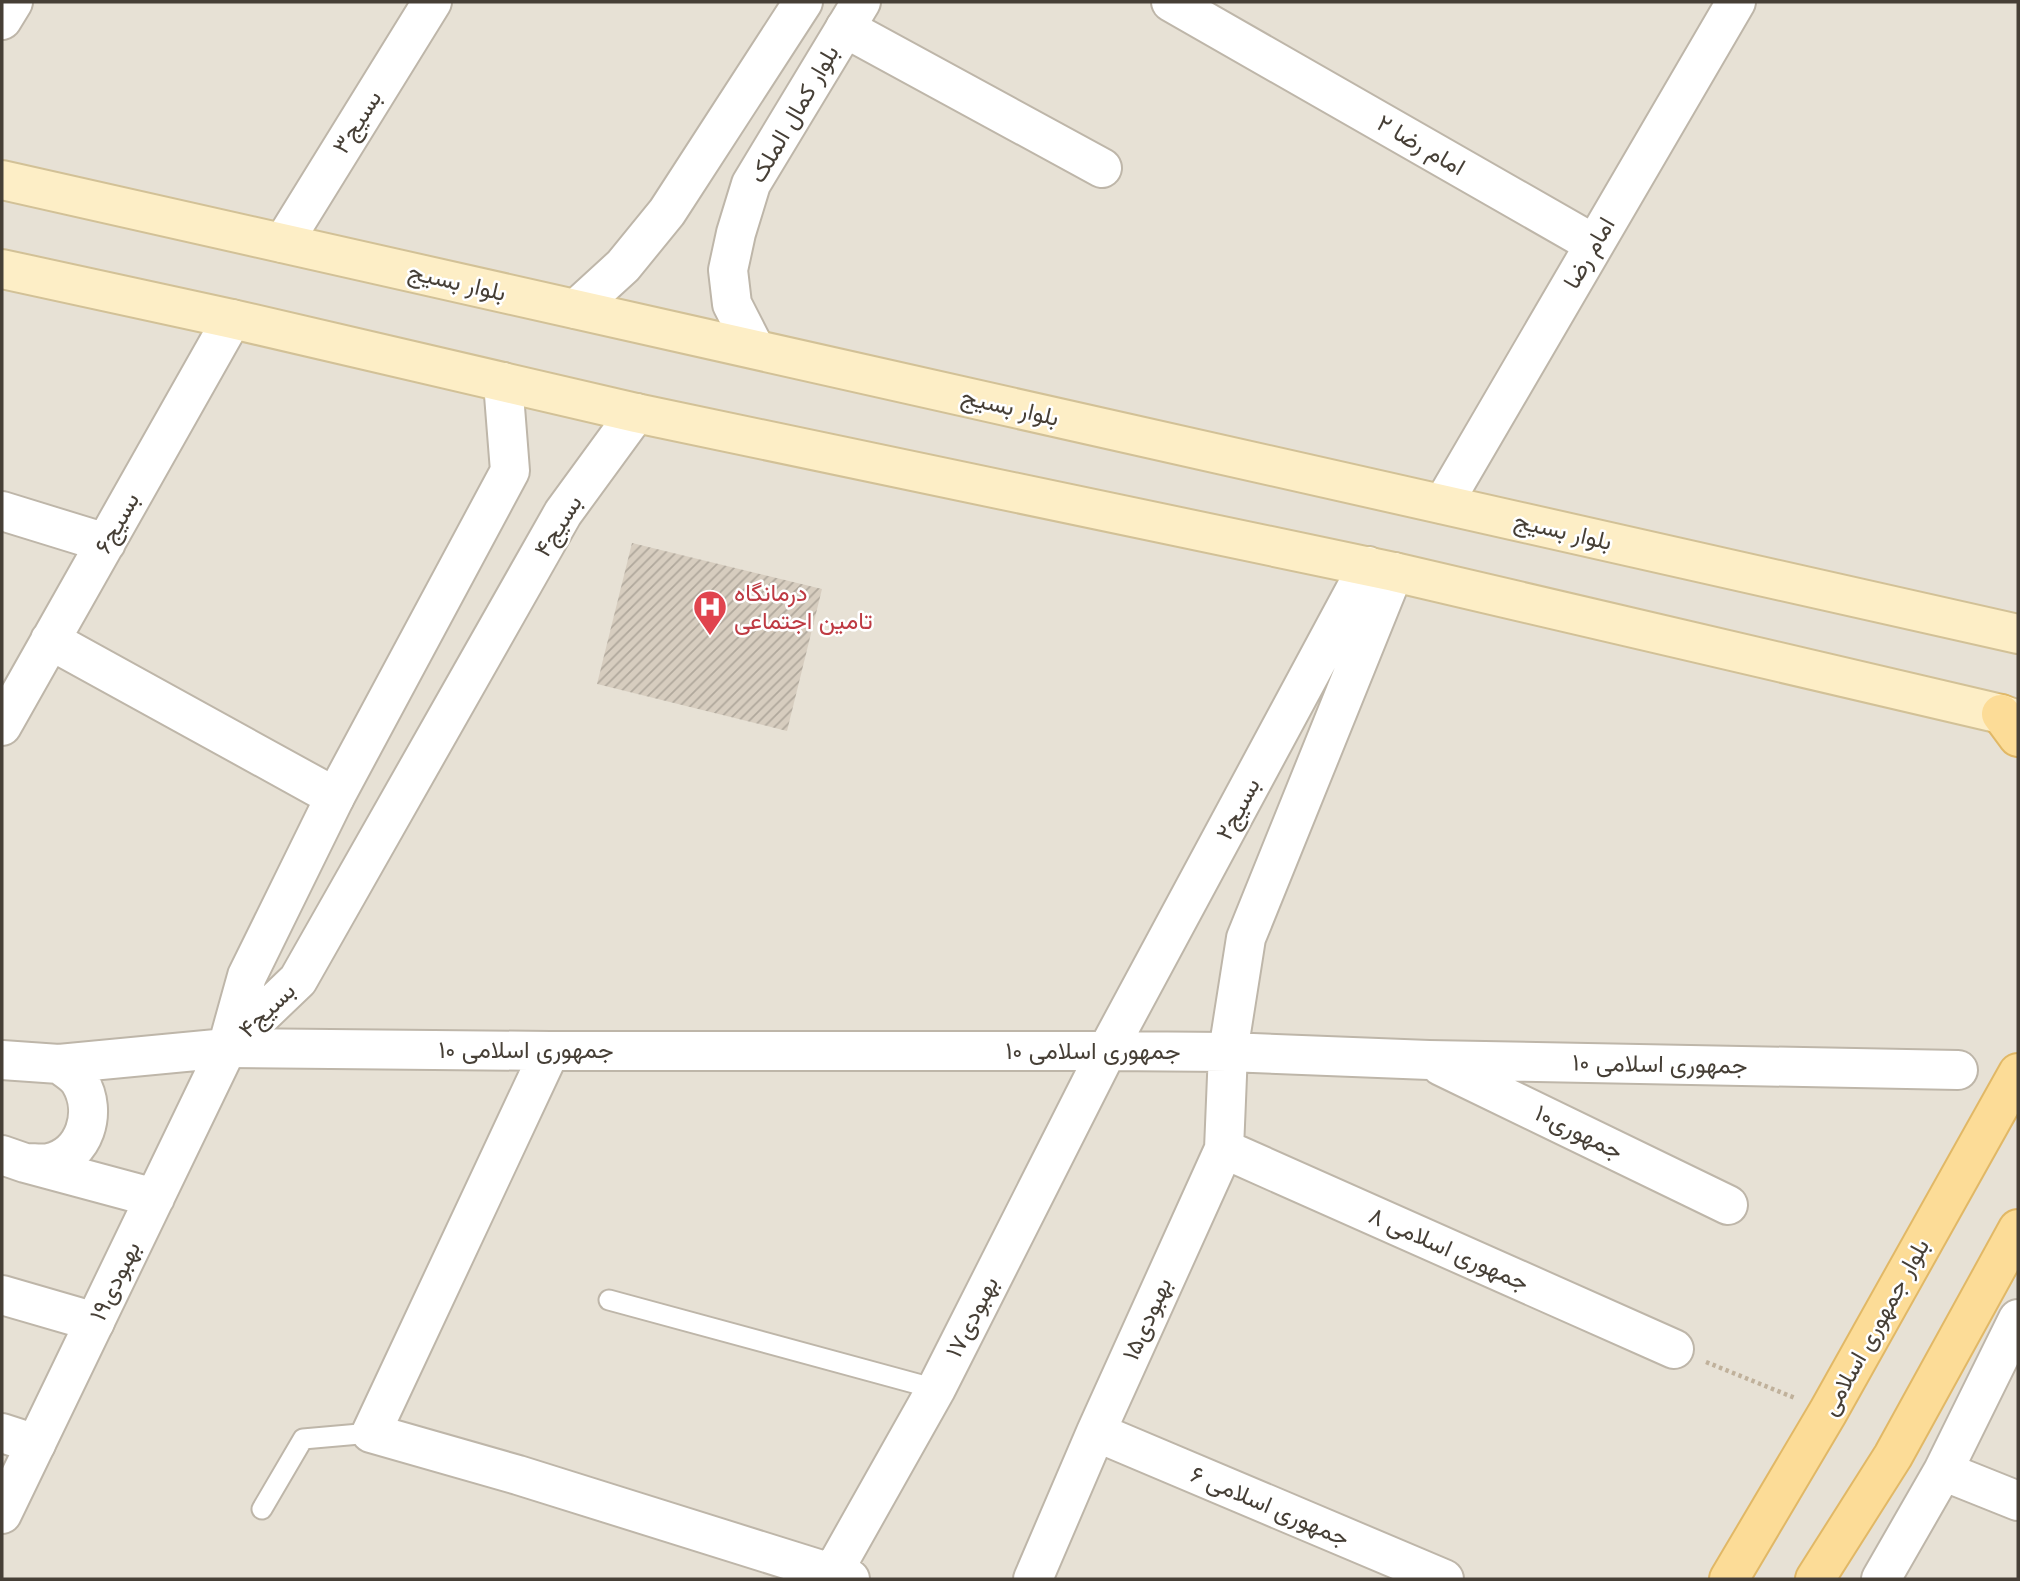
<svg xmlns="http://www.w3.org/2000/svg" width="2020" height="1581" font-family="'Fira Sans',Vazirmatn,sans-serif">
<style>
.residential{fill:#e7e1d5}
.building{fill:url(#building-hatch)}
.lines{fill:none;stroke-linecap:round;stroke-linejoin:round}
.service-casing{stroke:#beb6a9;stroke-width:23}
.minor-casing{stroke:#beb6a9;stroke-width:42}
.tertiary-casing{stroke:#beb6a9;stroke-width:42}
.secondary-casing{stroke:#d2c197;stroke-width:42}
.primary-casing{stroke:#e1b866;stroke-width:42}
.path{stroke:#c0b19b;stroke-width:4.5;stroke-dasharray:3.5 3.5;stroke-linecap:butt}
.service{stroke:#fff;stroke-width:19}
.minor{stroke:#fff;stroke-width:38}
.tertiary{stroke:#fff;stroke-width:38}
.secondary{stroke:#fdeec6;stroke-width:38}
.primary{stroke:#fcdc97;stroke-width:38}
.labels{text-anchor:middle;stroke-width:5;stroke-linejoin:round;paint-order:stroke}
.street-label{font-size:24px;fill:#463f36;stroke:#fff}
.health-label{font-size:24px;fill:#be3a42;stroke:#fff;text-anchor:start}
</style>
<defs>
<pattern id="building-hatch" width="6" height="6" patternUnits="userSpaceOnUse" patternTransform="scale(1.75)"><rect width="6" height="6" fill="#d7cdbf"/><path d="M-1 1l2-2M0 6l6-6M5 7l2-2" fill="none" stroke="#b0a89c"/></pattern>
</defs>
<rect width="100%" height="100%" fill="#f3efe7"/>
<path class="residential" d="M2,2h2016v1577h-2016z"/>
<path class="building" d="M632,543l190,46 -35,142 -190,-47z"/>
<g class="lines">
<g class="service-casing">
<path id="service" d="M609,1300l327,89
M262,1509l41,-70 68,-6"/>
</g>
<g class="minor-casing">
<path id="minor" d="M1171,2l423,242
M845,28l257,140
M283,243l149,-241
M2,511l104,32
M50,640l285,157
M2,726l230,-407
M227,1048l323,3h557l121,1 201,8 529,10
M550,1051l-179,382 147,42 332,104
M1441,1066l287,139
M1224,1149l450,200
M2,1295l93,27
M1096,1432l348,147
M2,1433l34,11
M1943,1471l75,30
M829,1579l107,-190 171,-338 261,-485
M1033,1579l63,-147 128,-283 4,-97 18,-114 148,-366
M1881,1579l62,-108 75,-152"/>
</g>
<g class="tertiary-casing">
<path id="tertiary" d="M2,20l11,-18
M576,309l47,-43 44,-54 136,-210
M755,349l-23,-45 -4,-34 8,-37 15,-49 110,-182
M1443,504l293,-502
M227,1048l71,-68 265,-467 73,-100
M2,1060l57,4 168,-16
M2,1155l23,8 130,35
M27,1163c7,0 15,1 22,0 36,-8 49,-51 31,-81 -4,-7 -14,-13 -21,-18
M2,1514l225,-466 20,-72 88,-179 175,-326 -7,-89"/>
</g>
<g class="secondary-casing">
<path id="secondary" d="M2,180l2016,454
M2,269l230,50 404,94 758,159 607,142 17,6"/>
</g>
<g class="primary-casing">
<path id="primary" d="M2001,714l17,23
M1729,1579l99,-167 190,-339
M1815,1579l78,-123 125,-227"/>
</g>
<path class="path" d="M1706,1362l89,36"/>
<use href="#service" class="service"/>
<use href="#minor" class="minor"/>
<use href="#tertiary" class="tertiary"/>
<use href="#secondary" class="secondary"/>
<use href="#primary" class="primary"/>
</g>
<defs>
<g id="hospital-pin" transform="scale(1.75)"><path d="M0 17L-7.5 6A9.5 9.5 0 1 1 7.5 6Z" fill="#e0444e" stroke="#fff"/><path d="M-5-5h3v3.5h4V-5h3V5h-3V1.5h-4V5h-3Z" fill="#fff"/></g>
</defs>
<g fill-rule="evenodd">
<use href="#hospital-pin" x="710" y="607"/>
</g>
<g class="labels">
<g class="street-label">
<text transform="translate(794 114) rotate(-60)" y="8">بلوار کمال الملک</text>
<text transform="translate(357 122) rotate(-58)" y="8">بسیج۳</text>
<text transform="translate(1421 145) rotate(30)" y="8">امام رضا ۲</text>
<text transform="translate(1589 253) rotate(-60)" y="8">امام رضا</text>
<text transform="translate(457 282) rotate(13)" y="8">بلوار بسیج</text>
<text transform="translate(1010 407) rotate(13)" y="8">بلوار بسیج</text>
<text transform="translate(117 523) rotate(-61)" y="8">بسیج۶</text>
<text transform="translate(558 526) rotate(-58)" y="8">بسیج۴</text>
<text transform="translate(1563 531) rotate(13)" y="8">بلوار بسیج</text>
<text transform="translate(1238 809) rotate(-62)" y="8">بسیج۲</text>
<text transform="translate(267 1010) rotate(-44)" y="8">بسیج۴</text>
<text x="526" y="1058">جمهوری اسلامی ۱۰</text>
<text x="1093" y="1059">جمهوری اسلامی ۱۰</text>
<text transform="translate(1660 1064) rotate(1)" y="8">جمهوری اسلامی ۱۰</text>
<text transform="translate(1579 1132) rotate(26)" y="8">جمهوری۱۰</text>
<text transform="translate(1449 1249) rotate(24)" y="8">جمهوری اسلامی ۸</text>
<text transform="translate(115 1281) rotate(-64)" y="8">بهبودی۱۹</text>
<text transform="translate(972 1317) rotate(-63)" y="8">بهبودی۱۷</text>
<text transform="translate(1147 1319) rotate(-66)" y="8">بهبودی۱۵</text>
<text transform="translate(1875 1327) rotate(-61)" y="8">بلوار جمهوری اسلامی</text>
<text transform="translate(1270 1506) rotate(23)" y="8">جمهوری اسلامی ۶</text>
</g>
<g class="health-label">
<text x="734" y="601">درمانگاه<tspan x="734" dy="28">تامین اجتماعی</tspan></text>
</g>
</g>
<rect width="2020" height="1581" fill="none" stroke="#463f36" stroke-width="7"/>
</svg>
